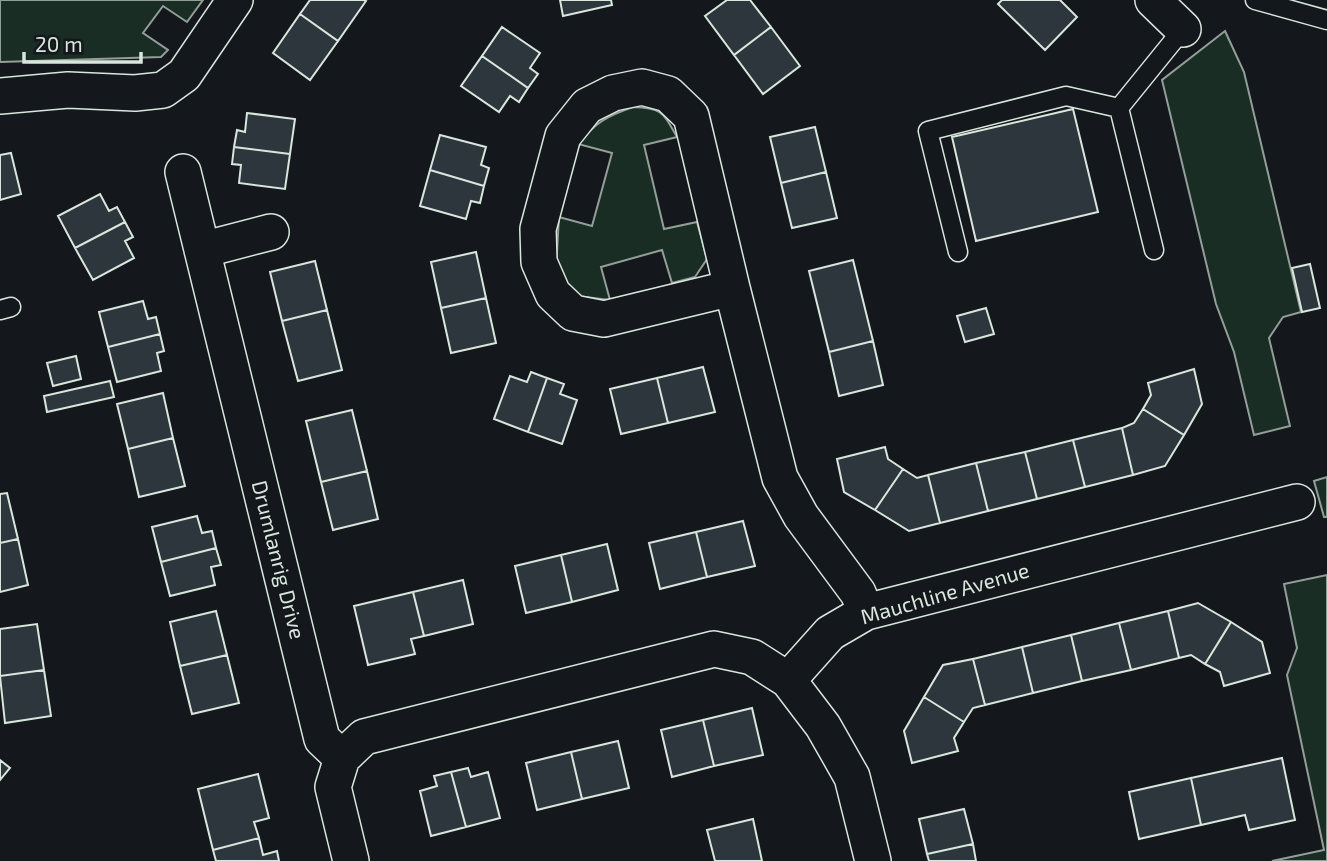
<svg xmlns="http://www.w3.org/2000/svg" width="1327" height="861" font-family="'Exo 2',sans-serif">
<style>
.green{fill:#1a2d24;stroke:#939e99;stroke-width:2}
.building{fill:#2c363c;stroke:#d8e6dc;stroke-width:2}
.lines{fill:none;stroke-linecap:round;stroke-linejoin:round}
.service-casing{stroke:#d8e6dc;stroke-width:21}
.minor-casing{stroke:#d8e6dc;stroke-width:38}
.service{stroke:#14181c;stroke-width:18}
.minor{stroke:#14181c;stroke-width:35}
.labels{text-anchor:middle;stroke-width:5;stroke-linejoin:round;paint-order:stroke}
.street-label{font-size:21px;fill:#d8e6dc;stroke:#14181c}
</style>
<rect width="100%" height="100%" fill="#14181c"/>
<path class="green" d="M0,0h203l-16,22 -24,-16 -20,27 25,17 -7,7 -161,5z
M1225,31l19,41 57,240 -18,5 -14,21 21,88 -36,9 -20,-83 -18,-48 -54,-224z
M633,107c30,1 30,6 44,30l-33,8 20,84 33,-7 10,37 -12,18 -23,6 -10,-33 -61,17 9,33 -33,-4 -21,-27 3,-52 33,9 20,-73 -34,-9c18,-22 29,-28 55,-37z
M1327,477v40h-3l-10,-36z
M1327,575v286h-55l52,-11 -37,-175 10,-27 -13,-64z"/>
<path class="building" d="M310,0h54l2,1 -28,40 -38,-27z
M560,0h51l1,5 -49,11z
M727,0h23l21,27 -37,28 -29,-39z
M1002,0h58l17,17 -32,33 -47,-46z
M300,14l38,27 -28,39 -37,-27z
M502,27l38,26 -10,15 8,6 -10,14 -46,-32z
M771,27l29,39 -37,28 -29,-39z
M482,56l46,32 -9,14 -9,-6 -11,16 -38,-26z
M1073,109l25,103 -122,29 -24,-104z
M247,113l48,6 -5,35 -56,-7 3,-17 8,2z
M815,127l11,45 -45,11 -11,-46z
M440,135l46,12 -5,18 8,3 -5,18 -54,-16z
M234,147l56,7 -5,35 -46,-6 2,-18 -9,-1z
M11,153l10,41 -21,6v-45z
M430,170l54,16 -4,17 -9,-2 -5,18 -46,-13z
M826,172l11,46 -45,10 -11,-45z
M100,194l9,17 8,-4 8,15 -50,26 -17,-32z
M125,222l8,15 -8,4 9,17 -41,22 -18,-32z
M476,252l10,46 -45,10 -10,-46z
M853,260l20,81 -44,11 -20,-81z
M315,261l12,49 -45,11 -12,-49z
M1310,264l10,44 -18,4 -10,-44z
M486,298l10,45 -45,10 -10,-45z
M143,301l5,18 8,-2 4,17 -52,13 -9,-35z
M986,308l8,26 -29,8 -8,-26z
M327,310l15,60 -44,11 -16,-60z
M160,334l4,17 -7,2 4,18 -44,11 -9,-35z
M873,341l10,44 -44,11 -10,-44z
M76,356l5,23 -28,7 -6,-23z
M703,367l12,45 -47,11 -11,-45z
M1194,369l8,35 -18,31 -41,-26 8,-14 -3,-12z
M531,372l16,6 -19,54 -34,-13 16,-43 17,6z
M547,378l17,6 -4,10 17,6 -15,44 -34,-12z
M657,378l11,45 -47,11 -11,-45z
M110,381l4,16 -67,15 -3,-16z
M163,393l10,45 -45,11 -11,-45z
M1143,409l41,26 -19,31 -32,9 -11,-47 12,-5z
M352,410l15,61 -46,11 -15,-61z
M1122,428l11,47 -48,12 -12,-47z
M173,438l12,48 -46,11 -11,-48z
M1073,440l12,47 -48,12 -12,-47z
M885,447l3,12 15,10 -28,41 -31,-18 -7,-33z
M1025,452l12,47 -49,12 -12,-48z
M976,463l12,48 -48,12 -12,-48z
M903,469l14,9 11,-3 12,48 -31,8 -34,-21z
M367,471l11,48 -45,11 -12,-48z
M7,493l11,46 -18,4v-49z
M197,516l5,17 10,-2 4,17 -55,14 -9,-35z
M743,521l12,45 -48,11 -11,-45z
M696,532l11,45 -47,12 -11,-46z
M18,539l10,46 -28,7v-49z
M607,544l11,46 -46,12 -11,-47z
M216,548l5,17 -10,2 4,18 -45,11 -9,-34z
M561,555l11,47 -46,11 -11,-47z
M463,580l10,44 -49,12 -11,-44z
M413,592l11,44 -13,3 4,15 -47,11 -14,-59z
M1198,603l33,19 -26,42 -14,-9 -12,3 -11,-47z
M216,611l11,44 -47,11 -10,-44z
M1168,611l11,47 -48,12 -12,-47z
M1231,622l31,20 8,31 -46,13 -4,-14 -15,-8z
M1119,623l12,47 -49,11 -11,-46z
M37,624l7,46 -44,6v-47z
M1071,635l11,46 -49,12 -11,-46z
M1022,647l11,46 -48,12 -12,-46z
M227,655l12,48 -47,11 -12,-48z
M973,659l12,46 -12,3 -9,14 -40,-25 19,-32z
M44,670l7,46 -46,7 -5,-47z
M924,697l40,25 -10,16 4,13 -46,12 -8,-32z
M752,708l11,47 -49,11 -11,-46z
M703,720l11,46 -42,11 -11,-47z
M618,741l11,47 -47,11 -11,-47z
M571,752l11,47 -45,11 -11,-47z
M1282,758l13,62 -46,10 -4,-15 -44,10 -10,-47z
M0,760l10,8 -10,12z
M468,768l3,9 17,-5 12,46 -34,9 -15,-55z
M451,772l15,55 -35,9 -11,-45 17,-5 -3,-10z
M258,774l11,44 -15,4 5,16 -46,12 -15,-61z
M1191,778l10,47 -62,14 -10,-47z
M964,809l9,35 -46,10 -8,-35z
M753,819l9,42h-47l-8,-31z
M259,838l4,17 14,-4 2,10h-63l-3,-11z
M973,844l3,17h-47l-2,-7z"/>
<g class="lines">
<g class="service-casing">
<path id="service" d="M1255,0l72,20
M1154,250l-35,-142 64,-79
M958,252l-30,-121 138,-35 53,12
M0,310l11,-3"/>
</g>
<g class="minor-casing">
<path id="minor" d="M1153,0l30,29
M0,96l68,-6 67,3 28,-3 21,-15 51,-75
M183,172l139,567 20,19 -9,29 18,74
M202,250l69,-18
M732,288l-41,-172 -23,-22 -26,-7 -29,6 -26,13 -24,30 -25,93 1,33 14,32 20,19 31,6 128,-31 48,190 21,38 57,77 8,19
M788,680l42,-47 36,-21 431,-110
M342,758l22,-21 350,-88 38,8 36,23 35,46 29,51 21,84"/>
</g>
<use href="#service" class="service"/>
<use href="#minor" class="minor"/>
</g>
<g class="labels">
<g class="street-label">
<text transform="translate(278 560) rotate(76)" y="7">Drumlanrig Drive</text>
<text transform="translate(945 594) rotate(-16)" y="7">Mauchline Avenue</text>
</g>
</g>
<path d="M24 52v10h117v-10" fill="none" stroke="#d8e6dc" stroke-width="3.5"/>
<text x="35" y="52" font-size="21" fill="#d8e6dc" stroke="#14181c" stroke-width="5" paint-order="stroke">20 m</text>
</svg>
